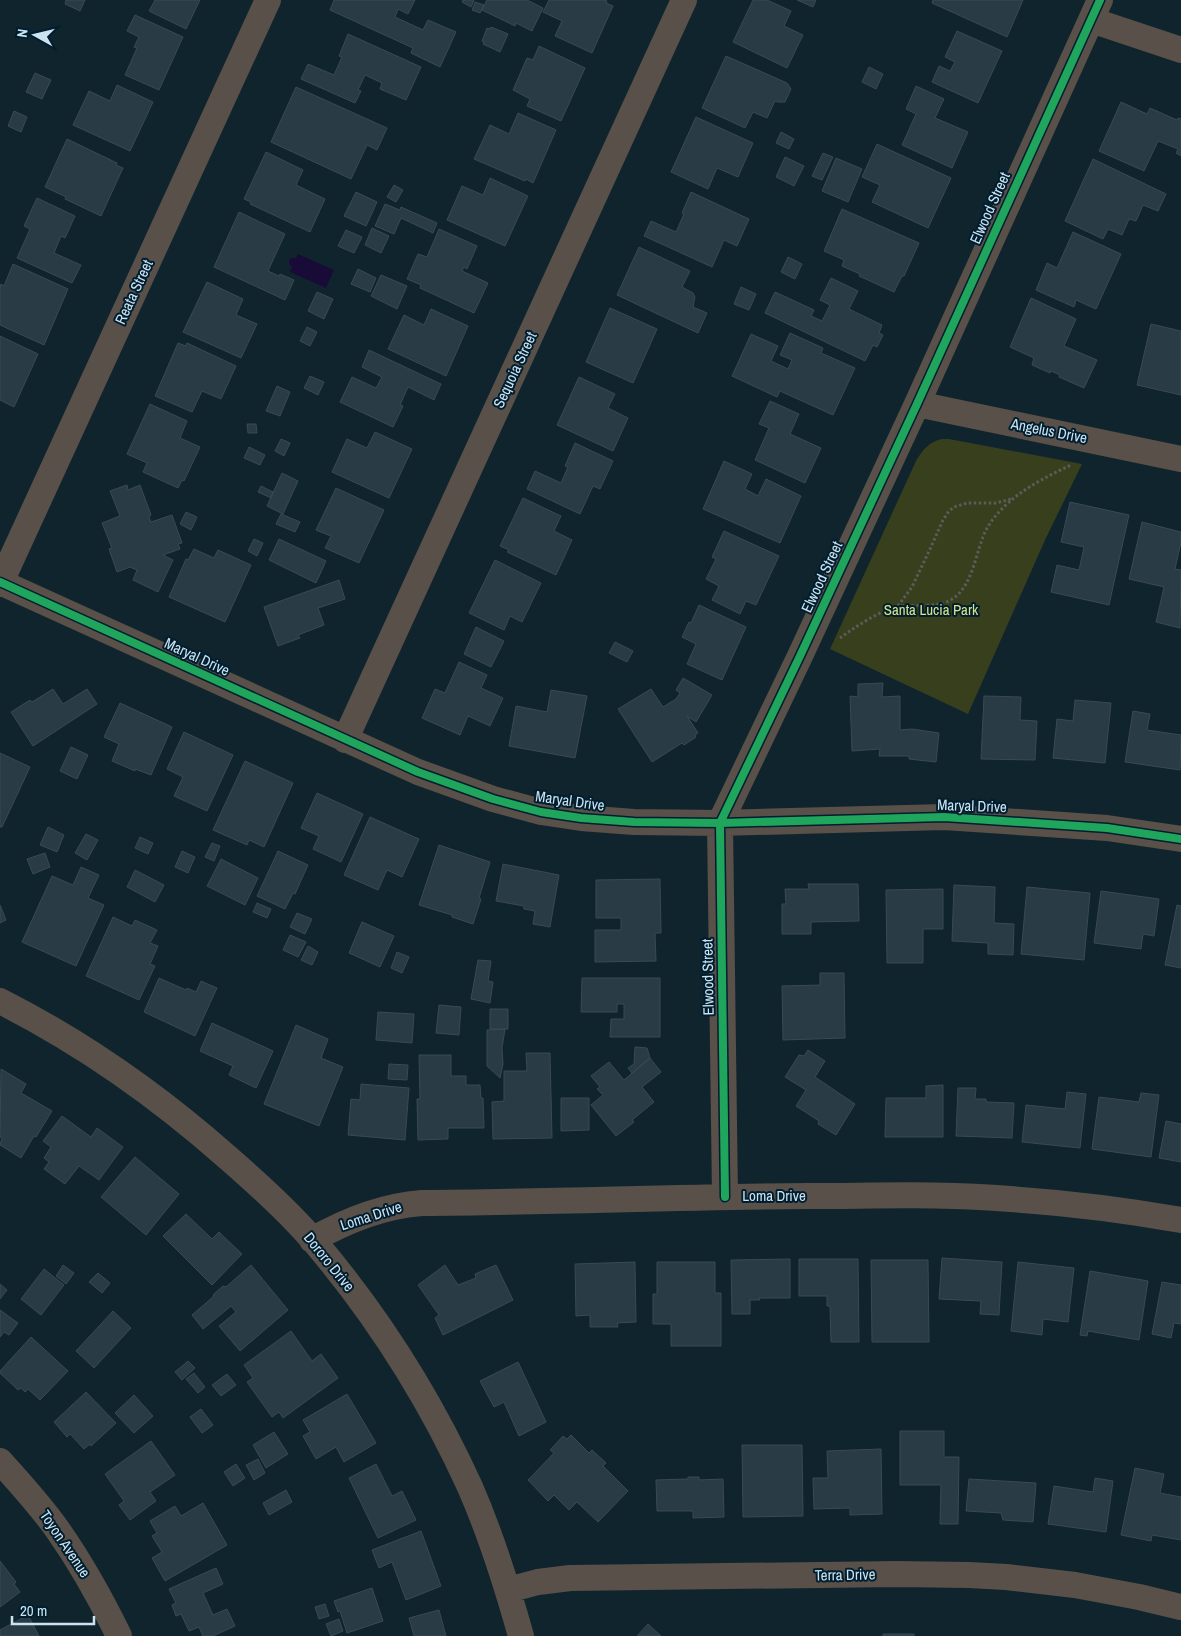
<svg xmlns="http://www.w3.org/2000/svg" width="1181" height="1636" font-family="'Archivo Narrow',sans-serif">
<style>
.green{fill:#383f1d}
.water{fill:#190b37}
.building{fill:#293b44;stroke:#394a54}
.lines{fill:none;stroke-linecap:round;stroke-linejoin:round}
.path{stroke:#5c5c5a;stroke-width:3;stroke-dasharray:2.5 2.5;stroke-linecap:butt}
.minor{stroke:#595049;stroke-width:26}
.cycleway-casing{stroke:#001e2f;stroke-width:11}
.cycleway{stroke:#20a55d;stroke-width:8}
.labels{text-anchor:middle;stroke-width:4;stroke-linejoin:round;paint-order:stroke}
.street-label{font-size:15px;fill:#cce4f2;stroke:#001e2f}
.park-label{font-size:15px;fill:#d7e488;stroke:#001e2f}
</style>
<rect width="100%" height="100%" fill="#10242d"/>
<path class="green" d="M942,439h7l133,25 -37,76 -77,174 -138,-65 86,-188c7,-12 13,-19 26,-22z"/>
<path class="water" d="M298,254l36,16 -8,18 -36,-16 2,-5 -3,-3v-4l3,-2h4z"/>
<path class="building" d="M66,0h19l-5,11 -15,-7z
M155,0h45l-14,29 -37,-18z
M334,0h81l-7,14 -10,-5 -3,8 28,13 5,-10 28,12 -16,35 -29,-14 2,-5 -83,-38z
M463,0h11l-3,7 -9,-5z
M487,0h40l16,8 -11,23 -16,-8 -1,3 -33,-16z
M549,0h55l3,1 -1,2 7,3 -21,47 -37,-17 7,-15 -19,-9z
M753,0h14l24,11 -7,15 19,9 -16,33 -54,-26z
M797,0h19l-3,7z
M933,0h90l-16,37 -75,-34z
M475,2l9,3 -4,8 -8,-3z
M135,15l48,22 -24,53 -34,-15 12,-27 -3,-1 5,-10 -12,-6z
M491,27l17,7 -8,18 -17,-8 1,-2 -2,-1 5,-13 3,1z
M957,31l45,20 -24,52 -46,-21 7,-16 11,5 5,-9 -10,-5z
M348,34l73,33 -15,33 -26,-11 2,-6 -17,-8 -7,15 3,1 -6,12 -54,-24 7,-15 26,11 8,-18 -3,-1z
M539,46l46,22 -24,53 -34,-15 3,-7 -17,-9 14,-32 6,2z
M726,56l61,27 4,6 -6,13h-7l-3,-1 -8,17 -14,-6 -8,16 -43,-20z
M869,67l14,7 -7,15 -14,-7z
M35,73l16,7 -9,19 -16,-7z
M117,85l36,17 -23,49 -57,-26 16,-34 21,10z
M916,86l28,13 -9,19 33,14 -16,36 -50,-23 14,-31 -10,-5z
M296,87l91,41 -10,22 -10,-5 -16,34 -80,-37z
M1121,102l26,12 3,-6 27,12 1,-2 3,1v37l-5,-3 2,-4 -20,-8 -14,30 -45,-20z
M14,111l13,6 -6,15 -13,-6z
M518,113l38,17 -23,53 -7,-4 -1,2 -51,-22 16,-34 19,9z
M696,117l57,26 -15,34 -21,-9 -9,21 -37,-17z
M781,132l13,7 -5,10 -13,-6z
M67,139l50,24 -1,2 7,3 -22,48 -36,-17 1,-2 -21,-10z
M877,144l74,34 -23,50 -56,-26 8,-17 -18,-8z
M266,152l37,18 -7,15 29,14 -15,33 -60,-28 1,-2 -7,-3z
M823,153l10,4 -11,23 -10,-4z
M785,157l19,9 -10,20 -18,-9z
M836,158l26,11 -14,33 -26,-11z
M1093,159l73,35 -8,17 -15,-6 -7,16 -7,-2 -7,16 -14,-6 -5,10 -38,-18z
M490,178l38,18 -23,50 -58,-26 15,-34 21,9z
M394,185l9,5 -7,12 -9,-5z
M356,192l21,10 -11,24 -22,-10z
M691,192l58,27 -12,27 -13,-6 -12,27 -68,-31 7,-15 25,11 8,-18 -2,-1z
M37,198l38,18 -10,22 -4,-2 -7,17 27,12 -9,18 -55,-25 13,-29 -6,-3z
M385,204l15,6 1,-3 36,16 -4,10 -32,-15 -7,16 -19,-8z
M842,209l77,34 -15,33h-2l-8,16 -35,-16 1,-2 -18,-8 2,-6 -20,-9z
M239,212l46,22 -17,37 11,5 1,-2 14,6 -9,20 -71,-33z
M372,228l17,8 -8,17 -16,-8z
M439,229l38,17 -10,23 -3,-2 -2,4 26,12 -14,30 -54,-25 1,-3 -14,-6 11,-25 9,3z
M346,230l16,7 -8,16 -16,-7z
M1073,232l48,22 -25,55 -20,-9 -2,7 -38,-17 11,-27 10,5z
M639,247l51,24 -8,16 11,6 2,4 -2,10 14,6 -9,20 -81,-38z
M788,257l14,7 -7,15 -14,-7z
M13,264l55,25 -24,56 -44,-20v-38l1,-3 3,2z
M358,269l18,9 -6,14 -19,-8z
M381,275l26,11 -10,23 -26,-13z
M831,278l27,13 -9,18 33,16 -3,8 4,2 -6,12 -4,-2 -8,16 -100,-48 10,-21 39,18 -3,6 11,5 8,-16 -10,-5z
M207,282l36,17 -7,16 21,9 -16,34 -58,-26z
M741,287l15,7 -7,16 -15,-6z
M317,292l16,7 -9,20 -16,-8z
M1031,298l45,21 -12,27 33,14 -13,28 -25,-11 1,-2 -9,-4 -1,2 -18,-8 2,-7 -24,-11z
M610,308l47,21 -24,54 -47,-21z
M431,309l37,17 -22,50 -58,-27 16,-34 20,10z
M1151,324l30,7v64l-44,-10z
M307,327l10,5 -7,14 -10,-5z
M790,333l33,15 -2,5 34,15 -22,47 -53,-24 -3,6 -45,-21 19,-42 27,12 -7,15 17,8 4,-9 -12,-5z
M0,336l38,18 -24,53 -14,-7z
M178,343l8,3 1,-3 49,23 -15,33 -19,-8 -10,21 -37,-16z
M369,350l72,34 -7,16 -26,-13 -8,18 3,1 -10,21 -53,-25 12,-25 24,11 6,-11 -20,-10z
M310,376l14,6 -6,13 -14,-7z
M579,377l36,17 -7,14 20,10 -15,33 -56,-26z
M277,386l13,6 -10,24 -14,-5z
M770,401l29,13 -9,20 31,14 -16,35 -50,-23 14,-32 -10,-4z
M150,404l37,17 -7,17 20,9 -16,34 -2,-1 -4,8 -35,-16 4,-9 -20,-9z
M247,424h9l1,9h-9z
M375,432l37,17 -23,49 -57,-26 15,-33 20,9z
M281,439l9,4 -6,13 -9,-5z
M575,443l38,18 -13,28 -7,-3 -13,28 -53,-25 8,-18 26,12 7,-16 -3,-1z
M249,447l16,8 -5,10 -16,-7z
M724,461l28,13 -7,15 13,7 8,-17 35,17 -21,47 -77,-34z
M282,473l16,8 -15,33 -16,-8z
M127,485l1,5 12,-5 11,30 -2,2 2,5 21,-7 10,28 -4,1 2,5 -17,6 10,5 -15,32 -25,-12 4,-10 -7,-3 -13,5 -8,-23 3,-1 -10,-25 18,-7 -10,-25z
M261,486l12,6 -2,6 -13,-6z
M336,488l48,22 -25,53 -34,-15 6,-12 -15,-6z
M523,498l38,18 -7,15 18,9 -16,35 -49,-23 2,-2 -9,-4z
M1070,502l59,13 -20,90 -58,-13 6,-27 22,5 5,-23 -23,-5z
M186,512l11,5 -6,13 -11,-6z
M281,514l19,8 -5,10 -19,-8z
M1142,522l39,10v10l-6,27 6,1 -1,58 -24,-6 8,-35 -35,-8z
M724,531l55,25 -23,49 -10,-4 -6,13 -28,-14 7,-14 -13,-7 10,-20 -4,-2z
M254,539l9,4 -6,13 -9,-5z
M279,539l47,22 -10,22 -47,-23z
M194,549l20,9 4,-8 33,15 -26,57 -56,-25 17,-38 2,1z
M495,560l46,23 -19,39 -12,-6 -6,14 -35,-17z
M339,580l6,19 -27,9 6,17 -26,10 2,3 -22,8 -14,-39z
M699,605l47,22 -24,53 -35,-16 9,-20 -14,-7 7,-15 2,1z
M476,627l28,14 -13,26 -27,-13z
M615,642l18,9 -6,11 -18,-9z
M459,662l28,13 -6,13 22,10 -13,28 -22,-10 -8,19 -38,-17 13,-29 10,4z
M683,678l29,17 -16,27 -9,-6 11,17 -3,2 1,2 -12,8 -2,-2 -30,19 -34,-53 33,-20 12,18 13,-8 4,-6 -4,-3z
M883,683l-1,14 18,-1v34l12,-1 27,4 -3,29 -27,-3v-3h-30l1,-7 -28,2 -2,-55 8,1v-13z
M53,689l10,15 24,-15 10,15 -64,42 -22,-34 19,-12 2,2z
M551,690l36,6 -12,62 -66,-12 7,-40 31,6z
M984,696l37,1 -1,23 17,1 -2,39 -54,-1z
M1075,700l36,3 -6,60 -52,-5 4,-39 16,2z
M120,703l52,24 -21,48 -16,-6v2l-23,-10 7,-17 -15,-7z
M1133,711l17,3 -3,16 34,5 -1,35 -55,-8z
M184,732l49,23 -26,56 -33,-15 9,-19 -16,-8z
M71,747l17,8 -11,24 -17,-8z
M0,753l30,14 -28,60h-2z
M245,761l48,22 -29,64 -15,-7 -2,5 -34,-15z
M317,793l46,21 -22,48 -28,-13 6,-13 -18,-8z
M370,817l49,22 -17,38 -15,-7 -9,20 -34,-15z
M48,827l16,8 -7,17 -17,-7z
M86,834l12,6 -11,20 -12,-7z
M140,837l13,6 -5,11 -13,-6z
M212,843l8,3 -6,15 -9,-4z
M439,845l51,17 -11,36 2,1 -8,25 -21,-7v-2l-33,-10z
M182,851l13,6 -7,16 -13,-6z
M278,851l30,14 -13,29 -2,-1 -8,16 -28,-13z
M45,853l5,14 -17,7 -6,-15z
M221,859l37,19 -13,27 -38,-19z
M503,864l56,11 -9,52 -17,-3 2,-13 -11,-2v-3l-28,-5z
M81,867l18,8 -11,23 16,7 -28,61 -54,-24 30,-66 21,9z
M135,870l29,15 -9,17 -28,-15z
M660,879l1,54h-6l1,28 -61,1v-32h26v-12h-25v-38z
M808,884h50l1,37 -48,1v12h-29v-30h4l-1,-15h24z
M954,885l41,2 -1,36 20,1 -1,31 -25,-1v-11l-36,-2z
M1027,887l63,6 -6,67 -63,-6z
M943,889v40h-20v34h-36l-1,-73z
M1101,891l58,8 -5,37 -11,-2 -2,15 -47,-6z
M257,903l14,6 -4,9 -14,-6z
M0,905l6,15 -6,3z
M1177,905l4,1v62l-16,-3z
M297,913l15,6 -7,15 -15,-7z
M113,917l19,9 3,-6 22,10 -7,13 8,3 -8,18 5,2 -16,34 -53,-24z
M362,922l32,14 -14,31 -31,-14z
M290,935l16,7 -8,15 -15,-7z
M308,946l10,6 -6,13 -11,-5z
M397,952l12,5 -7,16 -11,-5z
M478,960l13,1 -3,20 5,1 -3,21 -19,-4z
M820,973h24l1,65 -62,2 -1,-54 38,-1z
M159,978l27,12 1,-2 9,4 5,-11 16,7 -22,48 -51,-24z
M582,978h78v59h-50l1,-18h13v-15h-7v8h-36z
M439,1005l22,2 -2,28 -23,-2z
M490,1009h18v20h-18z
M378,1012l36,2 -2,29 -36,-3z
M212,1023l61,28 -17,37 -27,-13 4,-9 -33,-15z
M296,1025l32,14 -7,19 22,9 -24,59 -55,-22z
M505,1029l-3,19 1,16 -3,14 -13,-12v-36z
M635,1047l12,1 3,10 -18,15 -4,-5 6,-4z
M808,1050l17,11 -10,16 40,27 -19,31 -18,-11 1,-3 -23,-15 10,-16 -21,-13 14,-22 5,1z
M526,1053h24l2,85 -59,1 -1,-37 12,-1v-30h23z
M419,1055h32v21h15v9h14l1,13h2l1,30h-36v11l-30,1 -1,-41h3z
M650,1058l11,14 -19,15 12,15 -22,18 2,2 -18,14 -25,-31 12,-10 -6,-6 3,-2 -9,-11 18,-14 15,18z
M389,1064l19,1 -1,15 -19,-1z
M1,1069l25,15 -5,9 31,18 -16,26 -2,-1 -13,22 -21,-13 2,-7 -2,-1z
M361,1084l48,4 -4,52 -57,-5 3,-36 9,1z
M943,1085v52h-58l1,-39h40v-12z
M958,1088h18l-1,11h11v3l28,1 -2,35 -56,-2z
M1067,1092l19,2 -6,54 -58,-6 4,-37 39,4z
M1141,1093l18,2 -8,62 -59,-8 7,-52 40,5z
M561,1098h28v32l-28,1z
M62,1116l29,21 6,-9 26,19 -24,33 -20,-14 -14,18 -21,-15 5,-7 -5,-4 7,-11 -8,-6z
M1166,1121l15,3v38l-22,-4z
M135,1157l44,37 -33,41 -45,-38z
M186,1214l26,25 7,-7 23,22 -30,31 -49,-49z
M942,1258l60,4 -3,53 -19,-1 1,-13 -42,-2z
M790,1259v39h-31l1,2h-10v14h-18l-1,-54z
M799,1259h59l1,83h-28l-1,-36h-3v-10h-28z
M871,1260h57l1,82h-57z
M635,1262l1,60 -19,1 1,4h-28v-12l-14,1 -1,-52z
M657,1262h58v31h6v53h-50v-22h-18v-30h4z
M1018,1262l56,6 -6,54 -25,-3 -1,16 -31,-4z
M63,1265l11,8 -8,11 -10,-8z
M251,1265l37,45 -48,41 -21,-25 17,-14 -5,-6 -28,23 -11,-14 21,-18 1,-3 9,-8 3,1z
M445,1265l13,20 18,-7 -1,-4 21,-9 17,35 -70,35 -8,-17 4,-3 -21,-30z
M44,1269l20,16 -23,30 -20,-16z
M1090,1271l58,10 -9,59 -51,-9 -1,5 -7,-1z
M98,1273l12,10 -8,10 -13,-11z
M1162,1282l19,3v39l-7,-1 -3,15 -19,-4z
M0,1284l7,6 -7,9z
M0,1310l18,13 -9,12 -5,-3 -4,5z
M113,1311l18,17 -37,40 -18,-17z
M291,1331l21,30 9,-7 17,24 -55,40 -4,-6 -7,5 -25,-35 6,-4 -9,-13z
M31,1337l37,34 -28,29 -12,-11 -3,3 -4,-4 -3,2 -18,-17v-2z
M188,1361l7,7 -13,12 -7,-8z
M518,1362l28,60 -27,14 -15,-34 -10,5 -14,-26z
M194,1373l11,14 -7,6 -12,-14z
M227,1374l9,11 -15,11 -9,-11z
M86,1392l30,31 -25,23 -1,-2 -6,5 -14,-15 -3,3 -13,-15z
M347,1394l29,49 -32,19 -8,-15 -20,12 -13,-23 7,-4 -7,-12z
M134,1395l19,21 -19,17 -19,-20z
M201,1409l12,16 -11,8 -12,-16z
M900,1431h44v26h15l-1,67h-18l1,-39h-41z
M274,1432l14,22 -22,14 -13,-23z
M571,1435l18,18 3,-3 14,13 -3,3 25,25 -30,31 -21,-20 -8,8 -15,-15 -6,6 -20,-21 26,-27 -4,-3 13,-14 4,3z
M151,1441l24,34 -25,17 6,9 -26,19 -11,-15 5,-4 -19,-27z
M742,1445h60l1,71 -60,1z
M881,1449l1,65 -32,1v-7l-36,1 -1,-31h15l-1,-27z
M258,1459l7,14 -11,7 -8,-15z
M236,1464l9,14 -12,8 -9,-14z
M376,1464l16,32 10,-5 14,29 -38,18 -29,-60z
M1135,1468l29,6 -4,19 21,4v43l-29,-5 -1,6 -30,-6z
M688,1477h11v3l24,-1 1,38 -31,1v-7h-36l-1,-31 32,-1z
M1095,1478l18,3 -7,51 -58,-8 6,-38 39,6z
M969,1479l67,4 -3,39 -30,-2 -2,-7 -35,-2z
M286,1490l6,12 -23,13 -6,-12z
M203,1503l24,42 -62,36 -13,-23 10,-6 -10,-16 5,-3 -7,-12 25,-15 6,10z
M421,1531l20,55 -35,14 -14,-38 -13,6 -7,-18z
M0,1561l16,21 -2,2 6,8 -20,15z
M216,1568l7,16 -20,9 10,22 14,-6 8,17 -22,10h-10l-4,-9 -10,4 -8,-17 -5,2 -4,-11 4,-2 -7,-14z
M372,1588l11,33 -36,12 -7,-22 -2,1 -4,-11z
M325,1604l4,12 -10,3 -4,-12z
M439,1610l7,26h-32l-5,-18z
M28,1615l11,21h-39v-6z
M339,1619l4,12 -12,5 -5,-12z
M648,1624l13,12h-24z
M883,1634h31v2h-31z"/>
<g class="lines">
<path class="path" d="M898,606l14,-19 19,-40 12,-27 6,-9 5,-4 13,-4h29l15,-4
M840,638c15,-11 42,-29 60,-32 18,-2 40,3 55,-9 18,-14 21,-45 30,-65 17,-33 54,-52 86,-67"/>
<path class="minor" d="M1091,20l90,30
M917,404l264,55
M0,582l418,190 75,27 48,13 40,6 53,4 86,1 224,-6 163,11 74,11
M0,584l268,-584
M345,740l339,-740
M0,1001c83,42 158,95 227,156 30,26 60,53 86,83 63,74 117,159 157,247 21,48 37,99 51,149
M725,1197l-5,-374 80,-167 117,-252 183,-404
M312,1240c35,-20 70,-34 110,-37 129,-1 257,-6 386,-7 67,0 135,-3 202,3 58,4 115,11 171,21
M0,1461c20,22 40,44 57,68 24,34 44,70 62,107
M508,1590l30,-8 32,-4 326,-4 73,1 37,2 69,8 64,12 42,10"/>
<g class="cycleway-casing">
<path id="cycleway" d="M0,582l418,190 75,27 48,13 40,6 53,4 86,1 224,-6 163,11 74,11
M725,1197l-5,-374 80,-167 117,-252 183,-404"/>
</g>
<use href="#cycleway" class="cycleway"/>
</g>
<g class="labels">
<g class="street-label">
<text transform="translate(990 208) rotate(-66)" y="5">Elwood Street</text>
<text transform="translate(134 292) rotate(-65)" y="5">Reata Street</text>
<text transform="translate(515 370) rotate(-65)" y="5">Sequoia Street</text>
<text transform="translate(1049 431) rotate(11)" y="5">Angelus Drive</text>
<text transform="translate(822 577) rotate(-65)" y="5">Elwood Street</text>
<text transform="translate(197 657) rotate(25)" y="5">Maryal Drive</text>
<text transform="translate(570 801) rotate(8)" y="5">Maryal Drive</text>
<text transform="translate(972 806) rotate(2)" y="5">Maryal Drive</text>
<text transform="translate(708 977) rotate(-91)" y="5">Elwood Street</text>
<text x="774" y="1201">Loma Drive</text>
<text transform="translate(371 1216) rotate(-18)" y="5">Loma Drive</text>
<text transform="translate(329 1262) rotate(51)" y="5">Dororo Drive</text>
<text transform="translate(65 1544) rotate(56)" y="5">Toyon Avenue</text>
<text transform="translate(845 1575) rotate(-1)" y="5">Terra Drive</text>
</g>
<g class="park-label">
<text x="931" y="615">Santa Lucia Park</text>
</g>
</g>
<g transform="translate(35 35) rotate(278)" stroke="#001e2f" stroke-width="4" paint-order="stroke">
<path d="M0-4L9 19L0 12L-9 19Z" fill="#cce4f2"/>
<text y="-8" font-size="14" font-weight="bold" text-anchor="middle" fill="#cce4f2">N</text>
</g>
<path d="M12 1616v8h82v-8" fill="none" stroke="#cce4f2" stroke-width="2.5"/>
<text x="20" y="1616" font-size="15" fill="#cce4f2" stroke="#001e2f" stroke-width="4" paint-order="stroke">20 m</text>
</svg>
